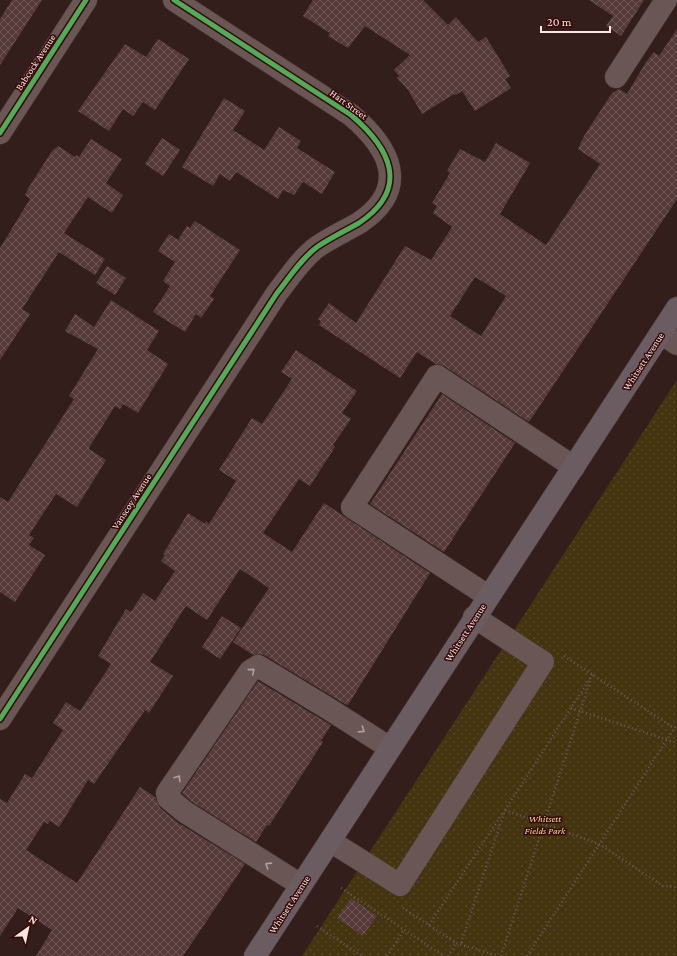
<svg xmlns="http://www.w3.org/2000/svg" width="677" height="956" font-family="'Crimson Pro',serif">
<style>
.park{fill:url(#park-dots)}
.building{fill:url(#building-cross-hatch);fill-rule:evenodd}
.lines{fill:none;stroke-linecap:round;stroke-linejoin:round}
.minor-casing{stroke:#4c3a38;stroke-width:23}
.major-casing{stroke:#4c3a38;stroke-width:23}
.path{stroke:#6a5a58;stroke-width:2.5;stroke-dasharray:1 3;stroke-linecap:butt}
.minor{stroke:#6a5654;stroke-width:22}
.major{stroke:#6a5c60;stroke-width:22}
.cycleway-casing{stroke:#340a09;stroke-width:8}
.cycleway{stroke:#51ab58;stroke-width:5}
.oneway{stroke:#b49e9c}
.labels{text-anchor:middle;stroke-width:3;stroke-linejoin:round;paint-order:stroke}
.street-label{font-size:10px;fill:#fee6e3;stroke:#340a09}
.park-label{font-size:10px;font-style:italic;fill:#f8d894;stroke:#340a09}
</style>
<defs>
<pattern id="park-dots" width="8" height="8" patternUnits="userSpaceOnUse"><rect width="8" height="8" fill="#443410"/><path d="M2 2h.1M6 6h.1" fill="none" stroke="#574827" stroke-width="1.8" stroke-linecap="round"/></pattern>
<pattern id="building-cross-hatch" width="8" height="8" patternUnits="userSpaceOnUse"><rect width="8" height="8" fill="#563a39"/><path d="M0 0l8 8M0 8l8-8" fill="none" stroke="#6f5656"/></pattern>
</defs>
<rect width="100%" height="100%" fill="#341e1c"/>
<path class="park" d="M677,380v576h-375z"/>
<path class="building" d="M12,0h30l-42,65v-46z
M313,0h110l25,25 8,-8 22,25 8,-5 24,39 -5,3 6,9 -36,23 -13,-20 -6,4 -2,-1 -32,20 -14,-24 -11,-12 2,-2 -5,-6 16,-15 -45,-29 -17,22 -20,-12 2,-3 -27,-17z
M589,0h55l-23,36 -15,-10 7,-10z
M677,29v170l-148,223 -85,-56 -8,-2 -19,-12 -17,26 -81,-53 2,-4 -3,-2 11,-16 27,20 49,-77 26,14 21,-33 -19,-14 4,-7 -5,-3 18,-30 -3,-2 13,-22 25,13 11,-19 34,20 -30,51 46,31 54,-81 -22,-15 6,-13 28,-43 7,-4 8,5 19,-32 8,-10 5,4zM475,277l31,19 -25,40 -31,-20z
M158,39l31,20 -34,51 -12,-8 -10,14 -10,-7 -14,22 -31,-20 47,-67 21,13z
M224,98l21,13 -12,19 31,20 15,-23 22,14 -4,7 38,24 -13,22 -19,-12 -9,13 -11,-5 -5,9 -42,-27 -6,9 -10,-7 -7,12 -31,-19z
M162,138l18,12 -17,26 -18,-12z
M91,139l31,20 -16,24 17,12 -11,18 -24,-16 -24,36 41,26 -10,16 -36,-23 -37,57 8,5 -30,46v-112l30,-49 -5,-4 4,-8 23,-36 6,-5 17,11 2,-2 2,2z
M195,221l45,29 -30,46 4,3 -13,19 -5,-4 -11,18 -32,-20 17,-26 -7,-5 12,-19 -17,-11 11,-17 9,6 9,-14 3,2z
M107,266l19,12 -11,17 -19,-12z
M111,300l48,31 -12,19 21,14 -30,49 -15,-9 -3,5 -5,-3 -25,40 -1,3 17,11 -29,47 -21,-13 -27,41 5,3 -5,7 16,10 -30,47 -15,-10v-95l8,5 66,-103 -5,-3 29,-47 -33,-18 10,-17 19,13z
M296,350l61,41 -15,22 9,6 -18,26 2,2 -25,39 -11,-7 -36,54 29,19 32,-49 106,70 -82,132 -3,-1 -81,-49 -6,-1 -5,1 -20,-13 36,-54 -29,-19 -33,51 -21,-14 -36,56 23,14 -24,37 -4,-3 -51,74 -6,-4 -29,47 -9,-6 -2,3 -4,-2 -18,28 51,33 63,-96 15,10 5,11 17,14 68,42 -62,92h-147l16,-26 -34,-22 -18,28v-137l7,4 18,-29 7,4 31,-48 -10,-7 13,-21 14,9 31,-47 -13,-8 28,-47 5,3 12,-19 12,8 20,-30 -14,-10 4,-6 -2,-1 25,-41 17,11 1,-3 3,3 27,-43 -17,-11 33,-52 10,6 30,-45 -11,-7z
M442,394l73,49 -71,109 -74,-48z
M222,616l19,12 -21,31 -18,-12z
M258,681l73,44 -10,16 2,1 -54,84 -2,-1 -11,17 -64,-40 -10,-9z
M351,898l26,18 -14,20 -26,-18z"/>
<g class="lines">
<g class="minor-casing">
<path id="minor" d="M616,77l50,-77
M0,133l86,-133
M661,333l16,11
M488,596l-136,-89 85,-131 137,91
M0,719l277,-426c12,-15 24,-34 40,-46 13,-9 28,-16 42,-24 52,-35 31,-75 -8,-108l-177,-115
M330,841l70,44 143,-223 -69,-45
M301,885l-116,-73 -17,-14 -1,-5 83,-122 8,-5 71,43 61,39"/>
</g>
<g class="major-casing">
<path id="major" d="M255,956l422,-648"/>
</g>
<path class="path" d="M564,656l110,72
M571,708l106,35
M505,810l88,-136
M341,888l103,68
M403,908l53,35 42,13
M429,925l73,-111
M317,926l45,30
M461,943l44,-133 94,34 64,42 14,1
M387,956l17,-26
M448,956l8,-13
M501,956l90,-278
M527,956l150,-232"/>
<use href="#minor" class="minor"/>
<use href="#major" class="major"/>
<g class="cycleway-casing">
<path id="cycleway" d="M0,133l86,-133
M0,719l277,-426c12,-15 24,-34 40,-46 13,-9 28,-16 42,-24 52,-35 31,-75 -8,-108l-177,-115"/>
</g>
<use href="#cycleway" class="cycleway"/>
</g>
<defs><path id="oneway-chevron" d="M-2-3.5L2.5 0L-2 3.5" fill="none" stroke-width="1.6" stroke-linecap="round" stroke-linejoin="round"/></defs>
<g class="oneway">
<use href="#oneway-chevron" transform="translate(252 671) rotate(-41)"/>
<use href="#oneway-chevron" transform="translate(362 730) rotate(33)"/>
<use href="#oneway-chevron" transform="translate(178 778) rotate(-56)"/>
<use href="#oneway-chevron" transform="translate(268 865) rotate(-147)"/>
</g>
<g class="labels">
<g class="street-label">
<text transform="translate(35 62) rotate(-57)" y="4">Babcock Avenue</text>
<text transform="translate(349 104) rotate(36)" y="4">Hart Street</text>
<text transform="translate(643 361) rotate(-57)" y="4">Whitsett Avenue</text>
<text transform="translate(131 501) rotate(-57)" y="4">Vanscoy Avenue</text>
<text transform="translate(465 632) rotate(-57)" y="4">Whitsett Avenue</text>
<text transform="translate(289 904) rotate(-57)" y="4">Whitsett Avenue</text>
</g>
<g class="park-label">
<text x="545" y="822">Whitsett<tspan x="545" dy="12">Fields Park</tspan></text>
</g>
</g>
<g transform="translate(28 928) rotate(33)" stroke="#340a09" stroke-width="3" paint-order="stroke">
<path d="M0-3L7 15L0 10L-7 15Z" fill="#fee6e3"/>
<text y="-6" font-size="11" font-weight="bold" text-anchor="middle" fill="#fee6e3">N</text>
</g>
<path d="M541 26v6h69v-6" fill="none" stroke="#fee6e3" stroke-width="2"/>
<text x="547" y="26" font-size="12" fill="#fee6e3" stroke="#340a09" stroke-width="3" paint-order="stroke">20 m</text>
</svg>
